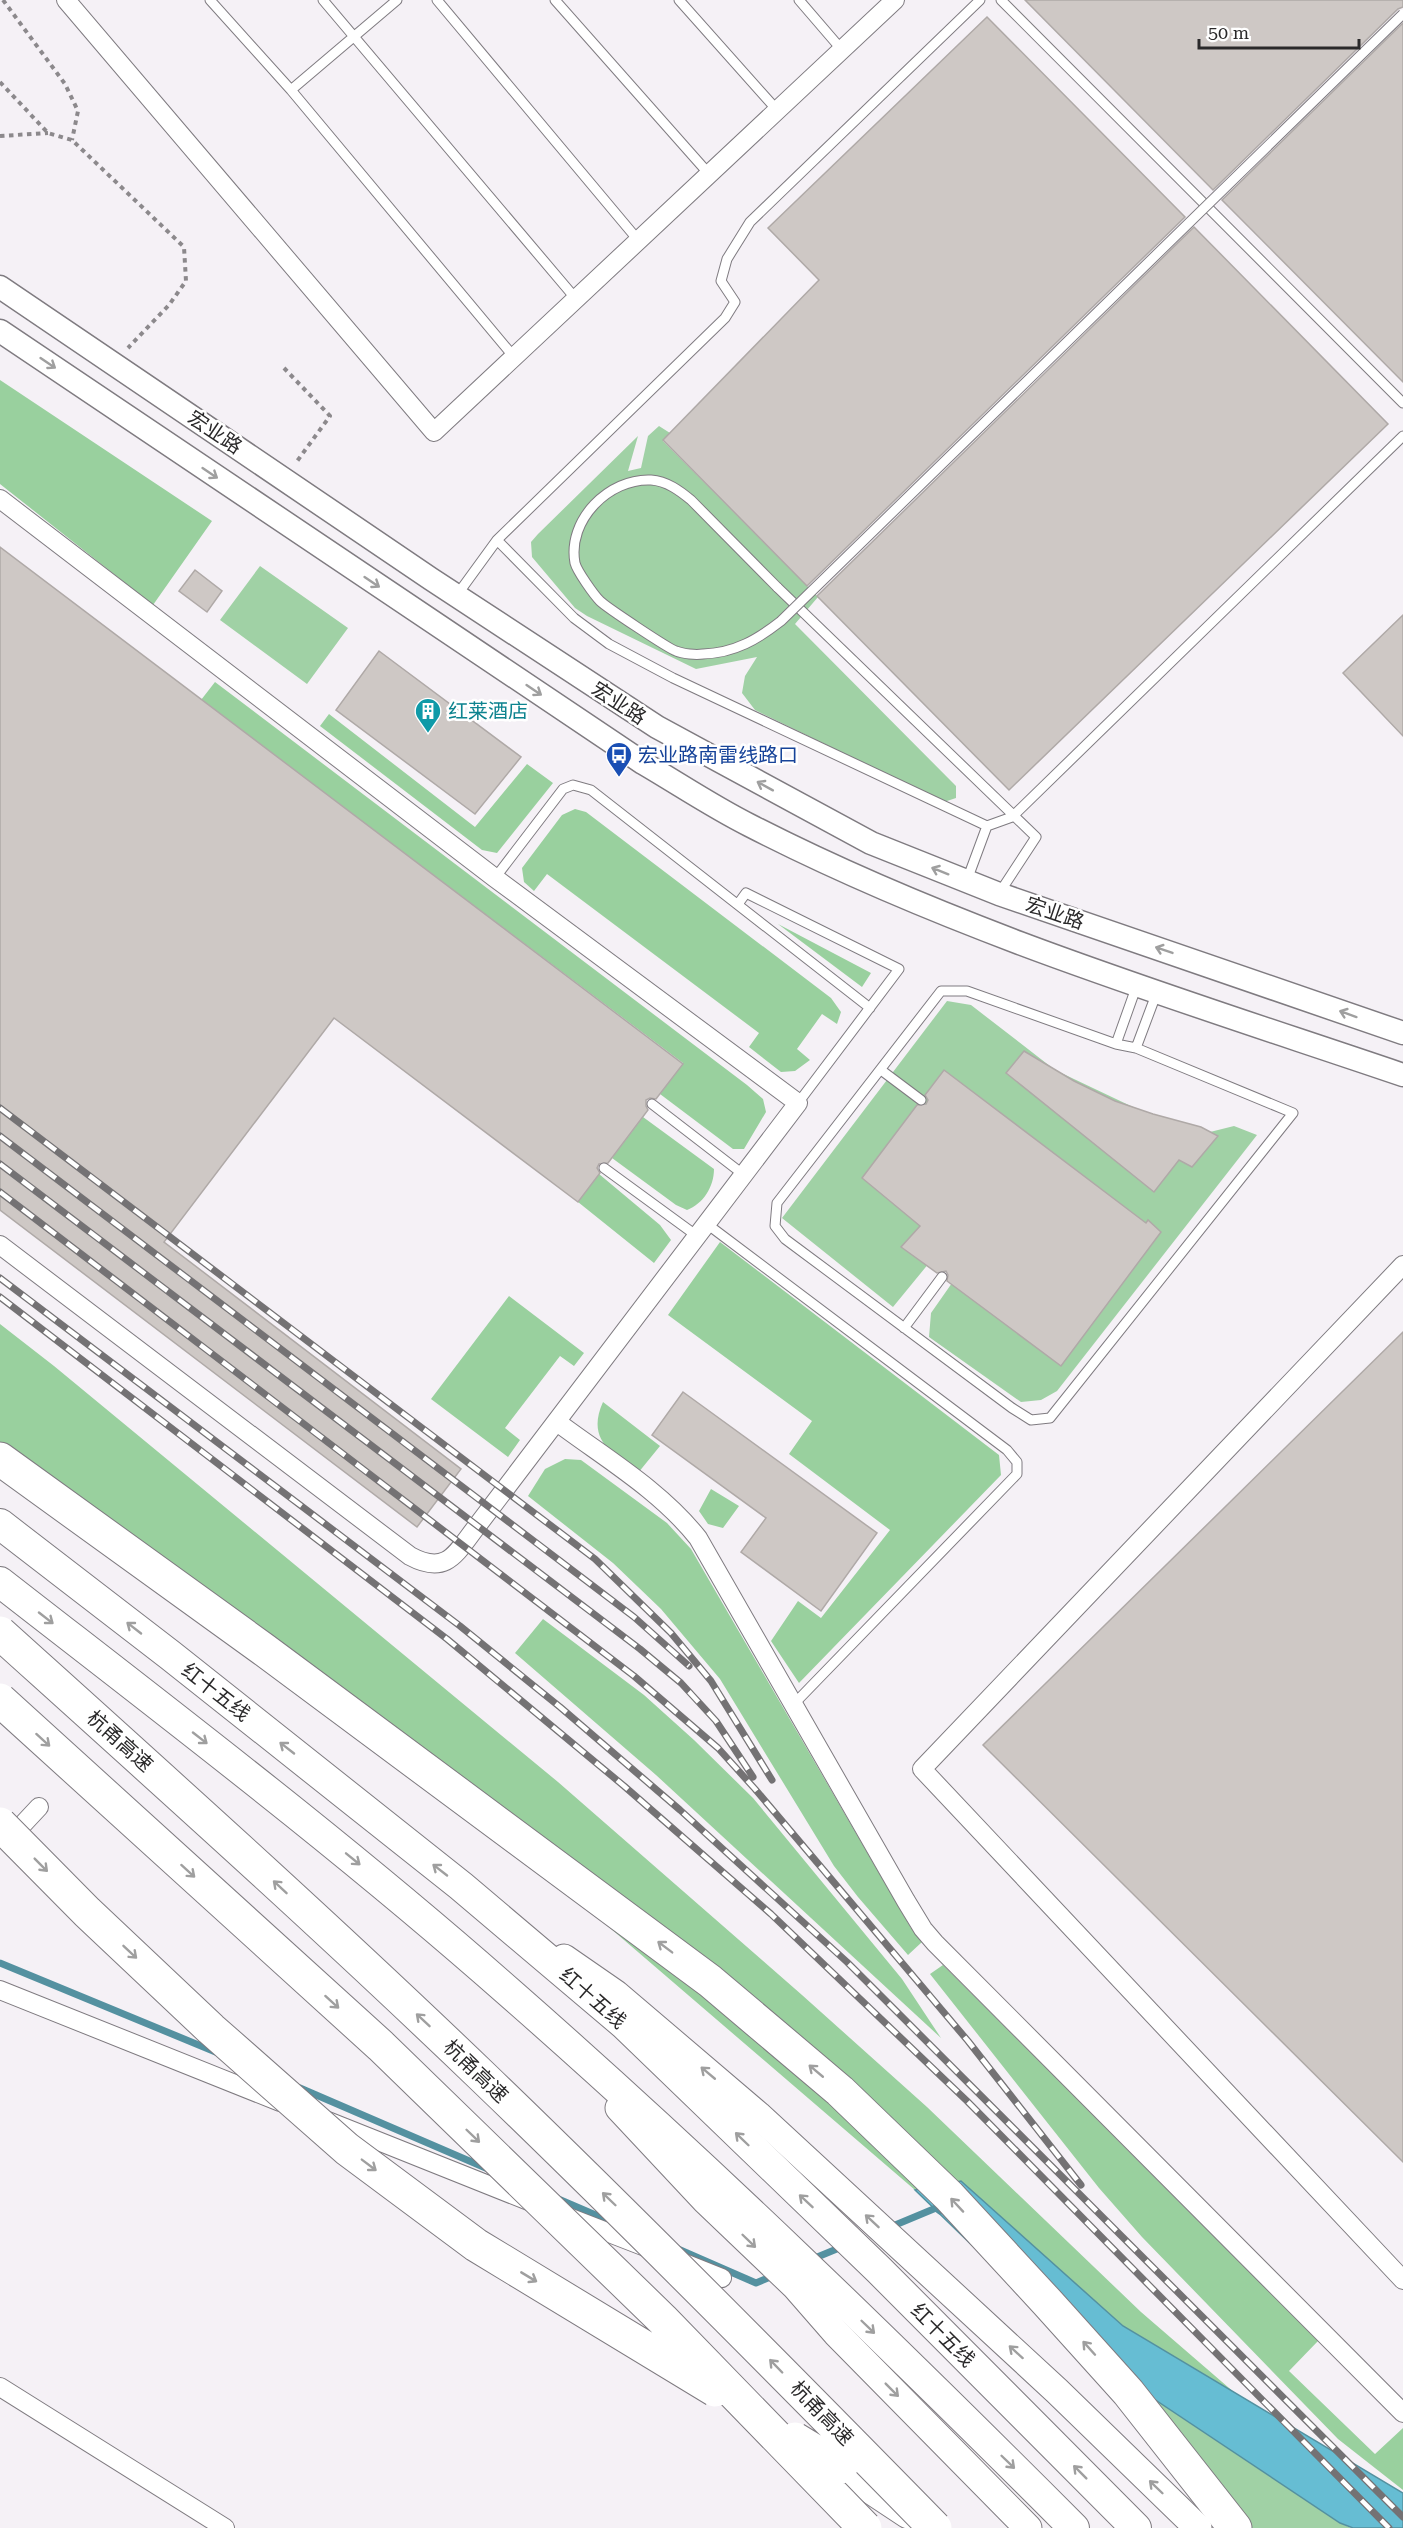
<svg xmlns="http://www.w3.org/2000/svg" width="1403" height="2528" font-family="'Roboto Serif','Noto Sans SC',serif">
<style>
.green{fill:#a0d1a5}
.forest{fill:#99d09e}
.water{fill:#66bdd3;stroke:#5491a0;stroke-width:1.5}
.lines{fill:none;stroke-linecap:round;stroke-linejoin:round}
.stream{stroke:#5491a0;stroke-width:7}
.building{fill:#cec8c5;stroke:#afa9a7;stroke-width:1.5}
.service-casing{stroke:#7f7b80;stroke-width:11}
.minor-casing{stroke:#7f7b80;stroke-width:20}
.tertiary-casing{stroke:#7f7b80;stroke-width:25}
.secondary-casing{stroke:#7f7b80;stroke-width:29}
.primary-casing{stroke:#7f7b80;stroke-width:32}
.motorway-casing{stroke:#7f7b80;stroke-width:35}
.path{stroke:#8c898c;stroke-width:4;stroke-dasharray:4.5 4.5;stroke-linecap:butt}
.service{stroke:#fff;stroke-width:9}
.minor{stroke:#fff;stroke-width:18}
.tertiary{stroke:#fff;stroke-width:22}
.secondary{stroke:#fff;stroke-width:27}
.primary{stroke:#fff;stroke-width:30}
.motorway{stroke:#fff;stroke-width:33}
.rail-casing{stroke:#747274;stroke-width:7}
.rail{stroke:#fff;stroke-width:4.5;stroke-dasharray:14;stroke-linecap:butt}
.service-bridge-casing{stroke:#7f7b80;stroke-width:11;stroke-linecap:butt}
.motorway-bridge-casing{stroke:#7f7b80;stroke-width:35;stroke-linecap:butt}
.service-bridge{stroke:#fff;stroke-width:9}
.motorway-bridge{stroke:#fff;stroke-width:33}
.oneway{stroke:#9f9f9f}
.labels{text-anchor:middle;stroke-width:5;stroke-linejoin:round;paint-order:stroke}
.street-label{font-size:20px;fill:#2a292a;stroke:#fff}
.culture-label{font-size:20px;fill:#0d838f;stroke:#fff;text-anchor:start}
.transit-label{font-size:20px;fill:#164399;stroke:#fff;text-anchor:start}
</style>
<rect width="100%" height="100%" fill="#f5f1f6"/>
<path class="green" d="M659,426l11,7 -7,8 155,156 -23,27 161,162v12l-12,4 -189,-92 -13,-17 3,-17 12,-19 -61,12 -109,-53 -12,-8 -43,-51 -1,-15 7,-8 100,-98 -10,35 13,-3 7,-32z
M260,566l88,62 -41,56 -87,-64z
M947,1001l24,4 84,65 139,66 40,-10 23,9 -200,256 -16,9 -20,2 -92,-65 2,-24 28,-40 -25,-16 -41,50 -111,-89z
M1079,2349l261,174 11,5h-101z"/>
<path class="forest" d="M0,380l212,141 -59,84 -153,-121z
M215,682l532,403 16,14 3,13 -22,37h-11l-73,-55 23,-31 -482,-363z
M329,714l146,113 52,-63 26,19 -56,70 -15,-3 -162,-124z
M575,809l11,3 245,186 10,14 -4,12 -15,-10 -25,35 13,11 -15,11 -14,1 -32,-25 10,-14 -212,-159 -13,17 -10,-9 -2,-14 40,-53z
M778,924l93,49 -9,14z
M643,1117l71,52c0,18 -11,35 -27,41l-11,-5 -64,-47z
M599,1174l61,51 11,15 -17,23 -76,-61z
M720,1242l279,213 2,20 -202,208 -28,-42 27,-40 23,17 69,-88 -101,-76 23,-33 -144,-106z
M509,1296l75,57 -10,13 -14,-10 -55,72 15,12 -12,17 -77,-58z
M0,1324l54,42 504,416 244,213 125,112 214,205 95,82 -113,-68 -162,-145 -46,9 -355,-305 -560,-424z
M603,1402l57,44 -22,27c-26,-20 -52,-33 -35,-71z
M565,1459l16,1 86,63 24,26 220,379 11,14 -14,13 -50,-58 -24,-31 -114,-187 -59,-70 -48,-46 -85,-67 17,-27z
M711,1489l28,17 -16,22 -15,-4 -9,-13z
M543,1619l101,76 50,45 59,58 149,181 39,59 -285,-263 -141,-122z
M943,1965l375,376 -29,30 86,83 28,-26v62l-65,-51 -196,-202 -43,-49 -169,-214z"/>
<path class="water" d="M961,2181l162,145 280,167v35h-50l-13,-5 -261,-174 -164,-159z"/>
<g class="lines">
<path class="stream" d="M0,1963l218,90
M300,2088l188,81
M556,2198l56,24
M888,2228l48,-20 4,3
M678,2249l78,34 19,-8
M810,2260l34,-14"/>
</g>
<path class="building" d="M1025,0h378v7l-5,2 -185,181z
M987,17l198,200 -378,369 -144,-146 156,-160 -51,-52z
M1403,23v359l-181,-182z
M1194,227l194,197 -379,366 -192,-194z
M0,547l683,517 -27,35 -6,-1 -4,2v6l2,4 -40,53 -9,1 -2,4 3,5 -22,29 -244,-184 -170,224 297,227 -44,58 -417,-317z
M195,570l27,21 -15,21 -28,-21z
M1403,615v121l-60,-63z
M379,651l142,106 -46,57 -139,-104z
M1024,1051l50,30 41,20 38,13 48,13 17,9 -26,31 -13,-7 -25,32 -148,-119z
M944,1070l202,153 2,-3 13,12 -100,134 -114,-85 1,-6 -2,-4 -9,2 -36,-26 19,-21 -58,-48 55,-73 9,-1 2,-4 -3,-5z
M1403,1332v830l-420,-417z
M683,1392l194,141 -56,78 -80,-59 25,-34 -114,-83z"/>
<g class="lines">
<g class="service-casing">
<path id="service" d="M210,0l81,90 223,267
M323,0l253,299
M437,0l201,240
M555,0l154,174
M679,0l98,110
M799,0l43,50
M1001,0l402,403
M291,90l106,-90
M497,540l77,78 35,26 64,34 314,148 25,-9 391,-381
M777,587l259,250 -36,55
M457,595l40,-55 228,-222 10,-16 -14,-21 6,-22 23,-37 230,-222
M495,878l68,-89 10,-4 18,5 279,218
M967,880l20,-54
M738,904l8,-11 153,76 -101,134
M941,991h26l149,53 20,4 157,65 -243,305 -19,2 -19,-12 -227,-169 -10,-13 2,-23z
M1116,1044l21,-59
M1136,1048l21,-56
M881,1070l40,30
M652,1104l92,71
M604,1168l93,68
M707,1224l300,226 10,12v12l-224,231
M904,1328l38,-51"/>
</g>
<g class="minor-casing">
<path id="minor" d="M66,0l368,432 461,-432
M0,499l495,379 303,225 -321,423c-21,27 -30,50 -67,30l-410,-311
M1403,1265l-481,504 481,511
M557,1422c48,36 103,68 141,116l208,363 17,28 12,14 468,470
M6,1835l5,2 28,-30
M0,1990l280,112
M328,2121l203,81
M568,2217l80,31
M682,2262l40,16
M0,2387l225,141"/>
</g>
<g class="tertiary-casing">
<path id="tertiary" d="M0,287l431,292 226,148 214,116 128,51 404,139
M0,331l643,432c36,21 70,44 106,62 208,107 433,175 654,250"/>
</g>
<g class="secondary-casing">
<path id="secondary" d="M564,1958l52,36 142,121 299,276 141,137
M619,2108l87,93 89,85 41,47 192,195"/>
</g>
<g class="primary-casing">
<path id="primary" d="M0,1524l170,131 291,231 163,138 255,246 257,258
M0,1582c172,134 346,266 510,411 195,171 381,352 564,535"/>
</g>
<g class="motorway-casing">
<path id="motorway" d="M0,1459l263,190 447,332 130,110 109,105 98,106 81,90 107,136
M841,2467l68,45"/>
</g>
<path class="path" d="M3,0l62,84 13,27 -6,29
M0,82l48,51 24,7 112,107 2,34 -17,24 -41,43
M0,136l48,-3
M284,368l46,48 -35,48"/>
<use href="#service" class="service"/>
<use href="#minor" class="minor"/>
<use href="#tertiary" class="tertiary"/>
<use href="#secondary" class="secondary"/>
<use href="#primary" class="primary"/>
<use href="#motorway" class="motorway"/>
<g class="rail-casing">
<path id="rail" d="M0,1108l595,451 76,74 40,48 61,99
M0,1136l634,481 55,49
M0,1164l640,485 41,34 35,38 37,56
M0,1192l634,484 84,72 37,41 213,252 113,144
M0,1278l460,348 100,81 120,103 167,152 556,555
M0,1297l447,342 177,147 147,128 196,187 422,427"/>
</g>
<use href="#rail" class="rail"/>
<g class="service-bridge-casing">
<path id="service-bridge" d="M777,587l-86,-87c-11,-9 -24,-19 -40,-20 -42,-2 -84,40 -76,83 2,8 19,32 25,38 6,6 69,48 76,50 7,3 20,4 27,3 32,-1 55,-15 78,-33l622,-607"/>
</g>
<g class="motorway-bridge-casing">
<path id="motorway-bridge" d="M0,1633c163,147 326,293 484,445 153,147 302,298 451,450
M0,1700l381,346 281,273 203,209
M0,1824l87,88 124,117 136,120 129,96 239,145
M795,2439l46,28"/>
</g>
<use href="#service-bridge" class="service-bridge"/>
<use href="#motorway-bridge" class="motorway-bridge"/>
</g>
<defs><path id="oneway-shaft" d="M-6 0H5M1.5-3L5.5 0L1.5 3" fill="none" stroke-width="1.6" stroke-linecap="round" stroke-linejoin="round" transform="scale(1.5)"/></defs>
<g class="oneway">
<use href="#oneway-shaft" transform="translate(48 363) rotate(34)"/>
<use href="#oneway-shaft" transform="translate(210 473) rotate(34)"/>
<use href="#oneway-shaft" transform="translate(372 582) rotate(34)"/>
<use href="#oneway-shaft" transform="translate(534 690) rotate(34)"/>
<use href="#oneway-shaft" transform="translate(765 786) rotate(-151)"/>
<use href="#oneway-shaft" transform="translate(940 871) rotate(-158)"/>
<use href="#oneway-shaft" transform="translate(1164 950) rotate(-161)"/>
<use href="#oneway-shaft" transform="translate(1348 1014) rotate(-160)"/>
<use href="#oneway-shaft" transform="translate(46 1618) rotate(38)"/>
<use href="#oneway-shaft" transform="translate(134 1628) rotate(-142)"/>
<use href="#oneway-shaft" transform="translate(200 1738) rotate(38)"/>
<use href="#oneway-shaft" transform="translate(43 1740) rotate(42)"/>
<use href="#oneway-shaft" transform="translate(287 1748) rotate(-142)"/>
<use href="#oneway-shaft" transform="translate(353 1859) rotate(39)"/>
<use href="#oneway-shaft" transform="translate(41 1865) rotate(45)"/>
<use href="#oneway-shaft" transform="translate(440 1870) rotate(-142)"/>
<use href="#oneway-shaft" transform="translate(188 1871) rotate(42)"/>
<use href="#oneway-shaft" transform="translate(280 1887) rotate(-137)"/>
<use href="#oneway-shaft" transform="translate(665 1947) rotate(-143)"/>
<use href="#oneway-shaft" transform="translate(130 1952) rotate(43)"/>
<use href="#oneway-shaft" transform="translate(332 2002) rotate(42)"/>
<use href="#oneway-shaft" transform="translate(423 2020) rotate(-137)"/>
<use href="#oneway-shaft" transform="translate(816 2071) rotate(-140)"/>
<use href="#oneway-shaft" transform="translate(708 2073) rotate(-140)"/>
<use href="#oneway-shaft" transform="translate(473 2136) rotate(44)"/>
<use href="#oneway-shaft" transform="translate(742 2139) rotate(-136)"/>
<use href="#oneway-shaft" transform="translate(369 2165) rotate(37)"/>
<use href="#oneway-shaft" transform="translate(609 2199) rotate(-136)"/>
<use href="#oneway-shaft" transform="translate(806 2201) rotate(-137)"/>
<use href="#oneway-shaft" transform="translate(957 2205) rotate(-133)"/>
<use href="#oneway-shaft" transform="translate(872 2221) rotate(-137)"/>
<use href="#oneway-shaft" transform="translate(749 2241) rotate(44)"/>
<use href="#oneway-shaft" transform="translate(529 2277) rotate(31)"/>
<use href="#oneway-shaft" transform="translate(868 2327) rotate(44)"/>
<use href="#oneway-shaft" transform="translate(1089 2348) rotate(-132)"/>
<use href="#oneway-shaft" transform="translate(1016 2352) rotate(-138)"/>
<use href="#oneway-shaft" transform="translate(776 2366) rotate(-134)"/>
<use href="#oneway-shaft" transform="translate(892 2390) rotate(45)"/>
<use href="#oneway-shaft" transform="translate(1008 2462) rotate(44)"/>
<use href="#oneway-shaft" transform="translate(1080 2472) rotate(-135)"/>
<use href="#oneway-shaft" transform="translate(1156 2487) rotate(-136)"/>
</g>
<defs>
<g id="building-pin" transform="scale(1.35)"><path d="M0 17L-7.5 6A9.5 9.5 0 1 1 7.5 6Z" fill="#0f9aa8" stroke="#fff"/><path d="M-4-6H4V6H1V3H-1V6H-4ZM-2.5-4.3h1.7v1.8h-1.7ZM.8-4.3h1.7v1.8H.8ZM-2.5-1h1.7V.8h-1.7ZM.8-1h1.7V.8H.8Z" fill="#fff"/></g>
<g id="bus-pin" transform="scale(1.35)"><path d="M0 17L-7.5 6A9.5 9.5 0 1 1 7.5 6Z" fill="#1a4fb4" stroke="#fff"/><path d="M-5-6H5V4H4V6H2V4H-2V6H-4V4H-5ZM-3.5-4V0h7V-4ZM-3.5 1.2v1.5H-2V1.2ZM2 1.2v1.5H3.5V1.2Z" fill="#fff"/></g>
</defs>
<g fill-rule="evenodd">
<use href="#building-pin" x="428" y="711"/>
<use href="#bus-pin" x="619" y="755"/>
</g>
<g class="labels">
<g class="street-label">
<text transform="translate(215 432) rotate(34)" y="7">宏业路</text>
<text transform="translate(619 703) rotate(33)" y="7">宏业路</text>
<text transform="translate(1055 913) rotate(19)" y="7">宏业路</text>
<text transform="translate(216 1692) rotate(38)" y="7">红十五线</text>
<text transform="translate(120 1741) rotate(42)" y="7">杭甬高速</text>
<text transform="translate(593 1998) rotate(41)" y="7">红十五线</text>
<text transform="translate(476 2071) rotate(44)" y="7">杭甬高速</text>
<text transform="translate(943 2335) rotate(45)" y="7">红十五线</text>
<text transform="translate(822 2413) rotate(46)" y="7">杭甬高速</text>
</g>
<g class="culture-label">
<text x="448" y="718">红莱酒店</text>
</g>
<g class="transit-label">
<text x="638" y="762">宏业路南雷线路口</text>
</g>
</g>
<path d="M1199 39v9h160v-9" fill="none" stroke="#2a292a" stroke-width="3"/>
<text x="1208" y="39" font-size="18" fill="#2a292a" stroke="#ffffff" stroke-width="4.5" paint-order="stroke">50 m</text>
</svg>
